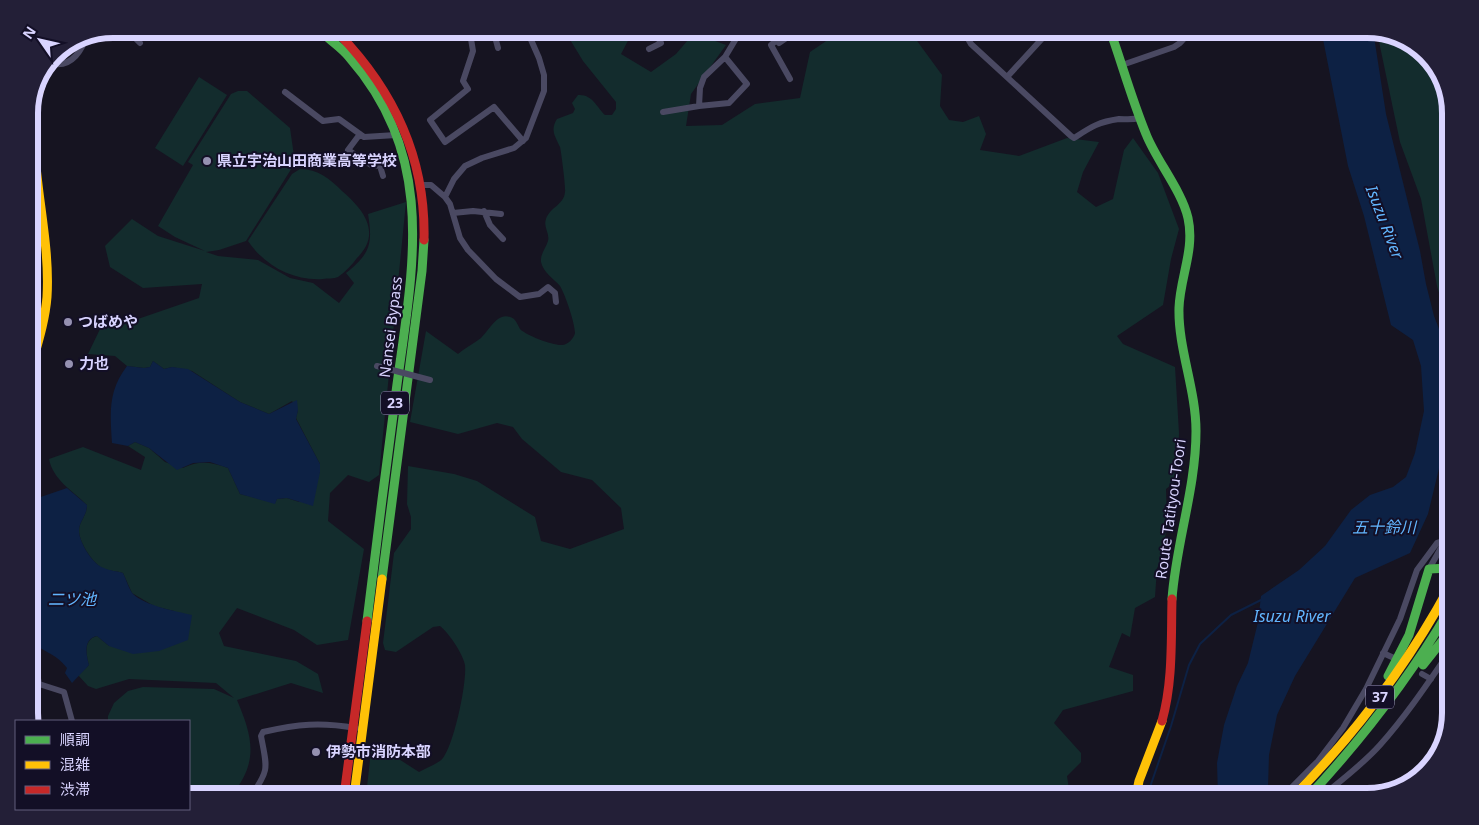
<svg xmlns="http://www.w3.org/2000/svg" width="1479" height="825" font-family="'Noto Sans','Noto Sans JP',sans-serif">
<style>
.green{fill:#132c2d}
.water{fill:#0d2144}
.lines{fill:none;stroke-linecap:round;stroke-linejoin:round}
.stream{stroke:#0d2144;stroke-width:2}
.street{stroke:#4a4962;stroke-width:6}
.fast{stroke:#4caf50;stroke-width:9}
.slow{stroke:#ffc107;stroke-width:9}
.jam{stroke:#c62828;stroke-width:9}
.street-bridge{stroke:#4a4962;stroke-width:6}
.poi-dot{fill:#9591b1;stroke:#130f26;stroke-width:2}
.labels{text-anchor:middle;stroke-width:4;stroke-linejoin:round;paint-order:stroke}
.shield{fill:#130f26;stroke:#9e99be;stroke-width:1}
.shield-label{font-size:14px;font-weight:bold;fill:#d9d4ff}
.poi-label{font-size:15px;font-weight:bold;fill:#d9d4ff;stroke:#130f26;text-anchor:start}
.street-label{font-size:15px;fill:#d9d4ff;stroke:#130f26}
.water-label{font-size:16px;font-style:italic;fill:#62b6ff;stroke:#130f26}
.rim{fill:none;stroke:#d9d4ff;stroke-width:6}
</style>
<rect width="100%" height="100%" fill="#161421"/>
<path class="green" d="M841,31h68l3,3 30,41 -2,31 9,14 14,2 16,-6 7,18 -6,16 39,6 48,-18 32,4 -16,30 -6,20 19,15 17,-8 11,-49 9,-12 25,35 21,56 -8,30 -8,46 -46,31 6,8 52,23 4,66 -2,47 -11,9 1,38 -7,36 -3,5 -2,29 -20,11 -5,29 -8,-4 -13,34 24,8v16l-70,19 -9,13 27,30v9l-14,14 3,20h-704l5,-45 9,-4 39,25c7,-4 19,-8 24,-14 11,-14 24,-75 22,-93 -2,-11 -16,-32 -25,-39l-7,1 -37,25 -11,-2 -2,-7 11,-90 17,-24v-12l-4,-13 1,-38 46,8 23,7 58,36 6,24 29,8 54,-20 -3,-21 -29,-28 -31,-8 -39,-33 -9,-12 -16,-4 -39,11 -48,-12 16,-91 32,23c7,-6 15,-10 23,-16 9,-8 17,-29 33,-19 3,3 4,7 6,10 5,6 34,17 42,16 6,0 12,-7 13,-12 0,-10 -10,-39 -15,-47 -6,-7 -17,-14 -19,-24 -1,-8 5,-14 7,-21 2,-8 -5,-14 -2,-22 4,-12 18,-14 19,-27 1,-3 -4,-42 -5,-45 -5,-11 -10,-17 -3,-28l16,-6 2,-4 -3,-6 6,-8c14,-1 18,11 27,20h7l4,-6v-7l-33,-41 -17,-28 64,-1 1,3 -10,19 30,18 25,-18 18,-21 32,12 -35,49 -5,32 36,-1 33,-21 45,-6 10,-46z
M1377,32l31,8 31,30 11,37v224l-13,-45 -16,-87 -21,-57z
M199,77l28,18 -44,71 -28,-18z
M238,91h9l43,37 5,35 -49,78 -27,9 -13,2 12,4 40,4 32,18 23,5 26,20 15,-20 -8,-10c24,-19 27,-29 22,-59l38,-12 -27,273 -10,7 -21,-7 -18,18 -2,28 36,28 -16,91 -31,5 -23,-15 -57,-22 -18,25 5,13 72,15 22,13 5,19 -32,-10 -54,17c16,38 22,62 -6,96h-42v-75h-81v-5l6,-13 14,-12 15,-4 71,2 20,9 -18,-15 -87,-4 -33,10 -8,-3 -10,-11 11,-10c-3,-11 -6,-25 8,-29l12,10 65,-35 -20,-5 -22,-13 -9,-20c-6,-2 -13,-2 -19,-4 -11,-5 -25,-27 -25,-38 0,-10 8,-15 8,-26 -14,-14 -34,-25 -38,-46l34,-12 58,23 4,-13 -17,-11 7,-4 14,6 16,14 18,6c16,-8 28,-6 45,0l12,26 35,9 2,-4 10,-1 12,4 21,-30v-8l-24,-46 2,-8 -6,-9 -23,13 -29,-12 -48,-31 -20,-4 -8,2 -11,-8 -3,6 -6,1 -17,-2 -12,-10 -27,-2 13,-27 34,-7 64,-22 3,-14 -59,4 -33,-21 -5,-21 27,-27 26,17 47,15 -30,-14 -17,-11 35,-61 -5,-3 43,-68z
M300,169c18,0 30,10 42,22 15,13 35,33 24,55 -2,4 -6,9 -9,12 -5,7 -12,14 -19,19 -4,2 -11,1 -15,2 -30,2 -58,-13 -75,-38l44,-67z"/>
<path class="water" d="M1321,29h45l7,1 13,84 34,137 6,33 8,32 15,39 1,9v59l-22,91 -18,39 -55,25 -60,98 -18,39 -8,40 -1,32 1,9h-51l-1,-33 7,-38 13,-39 11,-23 10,-41 3,-26 38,-26 26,-24 26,-36 19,-15 23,-8 13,-10 9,-24 9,-42 -3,-45 -8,-26 -22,-15 -27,-109 -16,-50z
M153,361l11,8 8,-2 16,2 52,33 29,12 28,-14 1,10 -2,9 24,45v8l-7,34 -26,-8 -10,1 -2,5 -35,-10 -12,-26 -18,-6 -17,1 -16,7 -28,-22 -14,-6 -7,4 -16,-3c-2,-30 -4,-52 15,-77l17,2 6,-1z
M67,488l20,17c0,11 -8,16 -8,26 0,11 14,34 25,37 6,3 13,3 19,5 3,6 6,16 10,21 13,12 42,17 59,21l-4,25 -29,11 -26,3 -24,-8 -12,-10c-14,3 -11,18 -8,29l-17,18 -7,-10 2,-5c-12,-16 -26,-16 -38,-29v-138z"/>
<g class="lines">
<path class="stream" d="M1149,796v-6l22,-64 18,-61 11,-21 31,-29 30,-15"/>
<path class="street" d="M960,31l7,6 4,7 100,92 3,2c17,-11 24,-16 45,-19 7,0 13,1 20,-1
M470,33l3,18 -10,30 5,8 -38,31 15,22 49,-35 29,34
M494,33l4,15
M132,35l8,8
M649,49l12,-6 -6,-11
M55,64c17,2 28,-14 31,-29
M1122,65l52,-18 6,-4 12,-13
M1007,77l43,-47
M790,79l-19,-34 6,-5 2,3 16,-11
M285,92l38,29 16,-2 25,18 32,-2
M699,106l30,-3 18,-19 -22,-27
M663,112l36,-6 1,-18 4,-11 21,-20 15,-25
M360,134l-12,16 23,15 9,1 3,10
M420,185h11l14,12 5,7 10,34 8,12 28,29 24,18 19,-3 9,-7 7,6 1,9
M445,197l9,-18 11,-13 17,-8 32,-10 12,-10 18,-47v-16l-5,-17 -11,-25
M484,211l6,14 13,14
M453,213l20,-2 28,3
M1429,569l21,-37
M1383,653l11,5
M29,667l8,6 2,11 25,8 8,29
M1422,674l9,5
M251,796c19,-27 16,-28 10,-60l2,-4c35,-8 57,-10 93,-4
M1283,796l35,-35 25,-33 23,-39 34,-70 17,-49 20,-27 7,-2
M1322,796c20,-16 41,-32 58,-51 26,-29 48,-62 70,-94"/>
<path class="fast" d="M1110,30c12,34 22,70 36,104 10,26 36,57 42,84 7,32 -8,59 -9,90 -1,41 17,81 17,123 0,57 -20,112 -24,168
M324,34c8,8 18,14 25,23 90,103 63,213 47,335 -10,76 -20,153 -29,229
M1429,569l21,-1
M382,579l40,-308 2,-31
M1423,665l27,-34
M1388,676l21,-41 20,-66
M1309,796c54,-58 101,-119 141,-187"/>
<path class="slow" d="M29,375c7,-26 16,-52 18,-78 4,-64 -19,-129 -11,-192 1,-11 6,-22 9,-33
M354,796l28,-217
M1136,796l3,-15 23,-60
M1294,796c62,-63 114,-132 156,-210"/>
<path class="jam" d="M339,34c55,57 87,126 85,206
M1162,721c11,-39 9,-81 10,-122
M344,796l23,-175"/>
<path class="street-bridge" d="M377,366l53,14"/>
</g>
<g class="poi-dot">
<circle cx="207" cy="161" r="5"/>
<circle cx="68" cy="322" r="5"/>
<circle cx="69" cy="364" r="5"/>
<circle cx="316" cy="752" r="5"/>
</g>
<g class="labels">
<g class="shield">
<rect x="381" y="391.5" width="28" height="23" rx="4"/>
<rect x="1366" y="685.5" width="28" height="23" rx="4"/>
</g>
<g class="shield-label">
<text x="395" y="408">23</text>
<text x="1380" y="702">37</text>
</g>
<g class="poi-label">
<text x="217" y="166">県立宇治山田商業高等学校</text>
<text x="78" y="327">つばめや</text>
<text x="79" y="369">力也</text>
<text x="326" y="757">伊勢市消防本部</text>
</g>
<g class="street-label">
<text transform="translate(391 327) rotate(-83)" y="5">Nansei Bypass</text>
<text transform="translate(1171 509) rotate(-82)" y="5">Route Tatityou-Toori</text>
</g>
<g class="water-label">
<text transform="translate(1385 222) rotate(69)" y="6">Isuzu River</text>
<text x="1384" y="533">五十鈴川</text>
<text x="72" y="605">二ツ池</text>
<text x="1292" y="622">Isuzu River</text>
</g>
</g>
<path d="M0 0H1479V825H0ZM113 38H1367A75 75 0 0 1 1442 113V713A75 75 0 0 1 1367 788H113A75 75 0 0 1 38 713V113A75 75 0 0 1 113 38Z" fill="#231f37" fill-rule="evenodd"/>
<path class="rim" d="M113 38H1367A75 75 0 0 1 1442 113V713A75 75 0 0 1 1367 788H113A75 75 0 0 1 38 713V113A75 75 0 0 1 113 38Z"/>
<rect x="15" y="720" width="175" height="90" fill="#130f26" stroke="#625e7d"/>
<rect x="25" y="736" width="25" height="8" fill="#4caf50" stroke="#625e7d"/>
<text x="60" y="745" font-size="15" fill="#d9d4ff">順調</text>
<rect x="25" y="761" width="25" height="8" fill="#ffc107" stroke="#625e7d"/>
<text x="60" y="770" font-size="15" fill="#d9d4ff">混雑</text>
<rect x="25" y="786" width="25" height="8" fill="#c62828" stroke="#625e7d"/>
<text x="60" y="795" font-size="15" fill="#d9d4ff">渋滞</text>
<g transform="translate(40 40) rotate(304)" stroke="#130f26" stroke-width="4" paint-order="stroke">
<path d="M0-4L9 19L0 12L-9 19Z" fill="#d9d4ff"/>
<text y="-8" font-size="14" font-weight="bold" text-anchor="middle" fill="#d9d4ff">N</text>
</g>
</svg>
